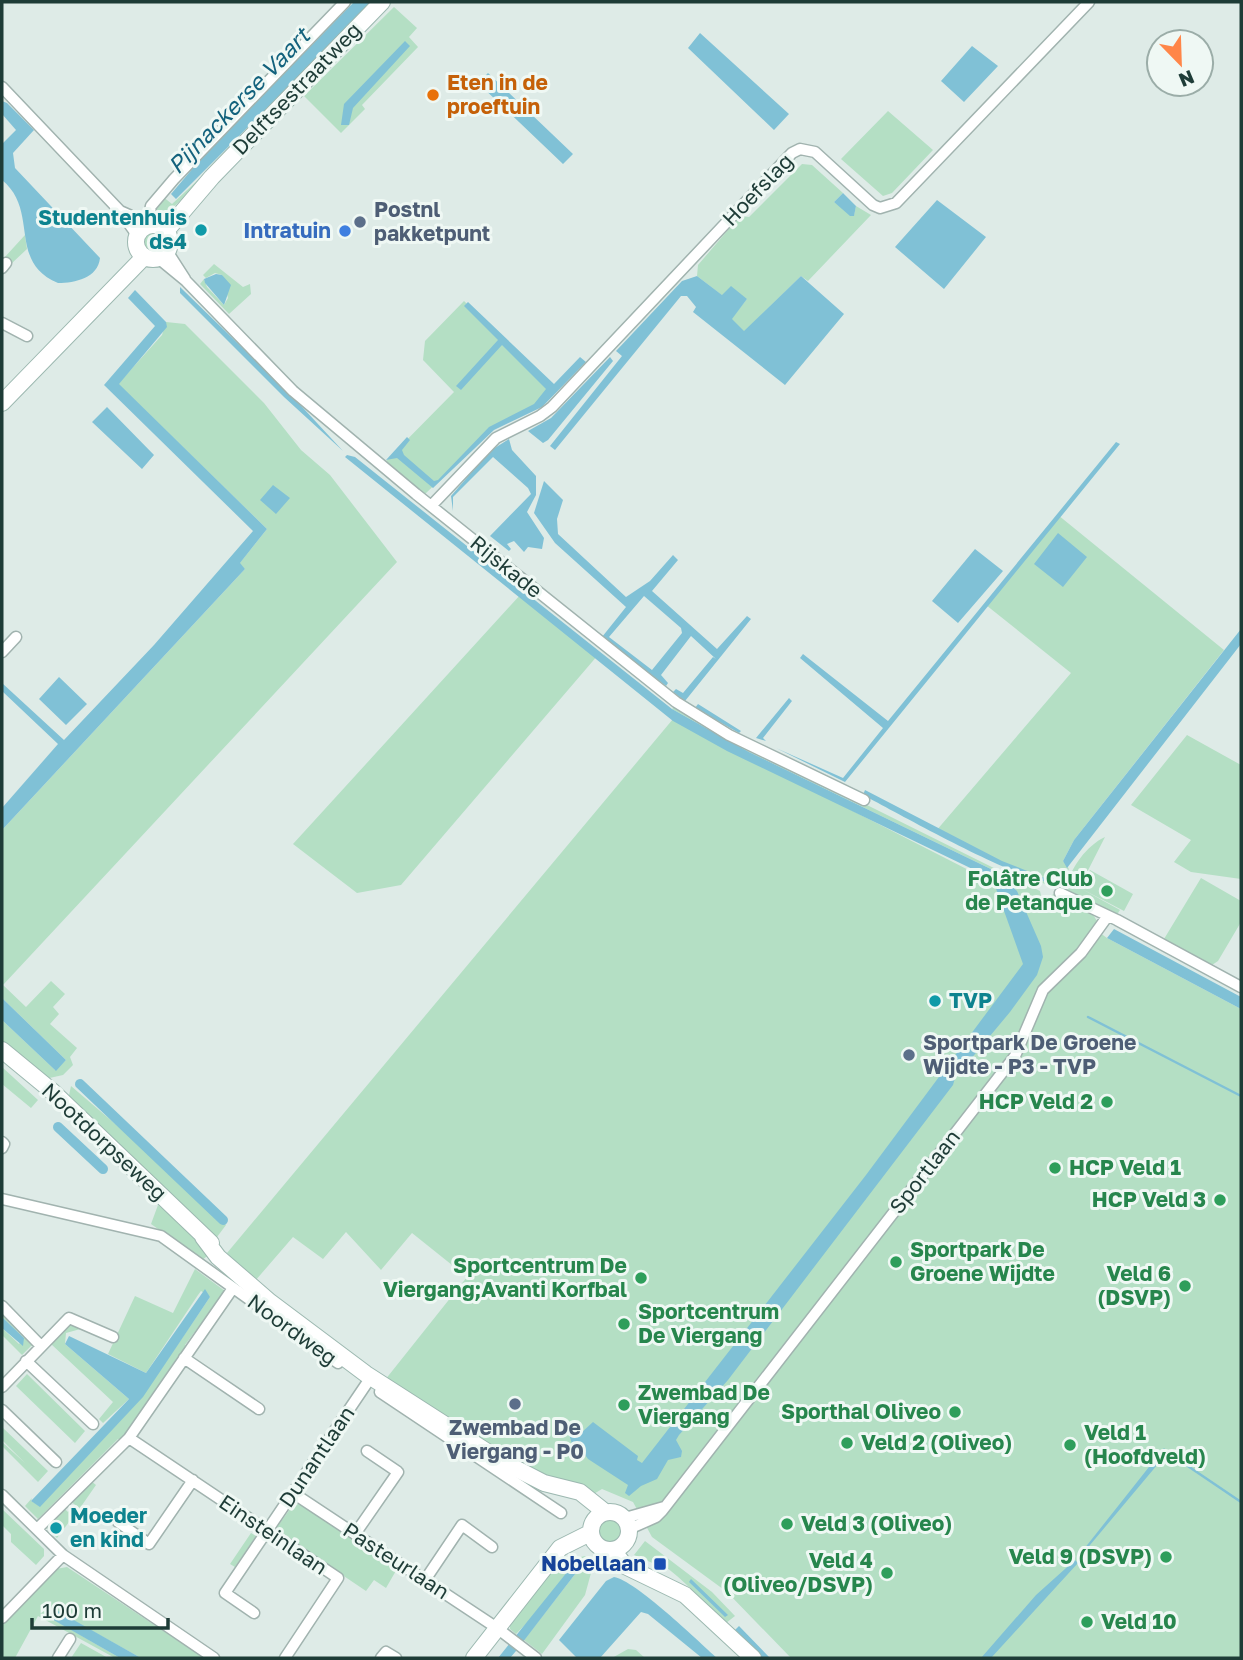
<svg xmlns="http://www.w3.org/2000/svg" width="1243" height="1660" font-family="'Golos Text',sans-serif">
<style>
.green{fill:#b4dfc4}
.water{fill:#80c1d6;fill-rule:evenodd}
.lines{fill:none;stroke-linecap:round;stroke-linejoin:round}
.stream{stroke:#80c1d6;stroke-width:2.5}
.canal{stroke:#80c1d6;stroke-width:10}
.street-casing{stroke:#a1b3af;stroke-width:13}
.secondary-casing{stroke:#9cb8b0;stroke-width:18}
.street{stroke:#fff;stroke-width:10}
.secondary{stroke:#fff;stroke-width:16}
.food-dot{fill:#e8710a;stroke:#eff8f4;stroke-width:2.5}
.service-dot{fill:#5c6f8a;stroke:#eff8f4;stroke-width:2.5}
.culture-dot{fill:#0f9aa8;stroke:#eff8f4;stroke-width:2.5}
.shop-dot{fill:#3f7fe0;stroke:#eff8f4;stroke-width:2.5}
.leisure-dot{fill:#2e9e5b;stroke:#eff8f4;stroke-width:2.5}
.transit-dot{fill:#1a4fb4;stroke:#eff8f4;stroke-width:2.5}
.labels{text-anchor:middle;stroke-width:6;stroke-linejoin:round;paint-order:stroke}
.food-label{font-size:21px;font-weight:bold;fill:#c56008;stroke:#eff8f4;text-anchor:start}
.street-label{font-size:21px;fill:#1e3c37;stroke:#eff8f4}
.service-label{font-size:21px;font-weight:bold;fill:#4e5e75;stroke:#eff8f4;text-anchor:start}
.culture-label{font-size:21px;font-weight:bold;fill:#0d838f;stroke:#eff8f4;text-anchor:start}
.shop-label{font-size:21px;font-weight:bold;fill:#366cbe;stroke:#eff8f4;text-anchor:end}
.leisure-label{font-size:21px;font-weight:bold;fill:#27864d;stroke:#eff8f4;text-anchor:end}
.transit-label{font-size:21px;font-weight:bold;fill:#164399;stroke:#eff8f4;text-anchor:end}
.water-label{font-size:23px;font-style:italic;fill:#13627d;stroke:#eff8f4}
</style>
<rect width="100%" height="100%" fill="#deebe7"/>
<path class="green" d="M394,7l23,21 -8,9 9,10 -56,58 3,4 -24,24 -37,-37z
M888,111l45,39 -41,43 -9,3 -42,-37z
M802,164l10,1 31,28 -9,9 20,13 2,-9 15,9 -63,66 -7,-5 -57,56 -13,-13 16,-20 -24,-3 -26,-20 1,-11 42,-49 9,1z
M212,167l-1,5 -45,42 -11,-4 7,-14 10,8z
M143 242a10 10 0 1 1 20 0a10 10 0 1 1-20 0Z
M25,235l2,14 -16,15 -7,-6z
M214,264l29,23 7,-3 1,10 -22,20 -29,-30 4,-5 3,8 17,18 4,-7 -6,-23 -7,-2 -9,5 -3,-3z
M464,301l89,87 -16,19 -45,23 -67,64 -39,-33 68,-69 -31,-32 2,-19z
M166,322l19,2 79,79 37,47 29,25 67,87 -394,423 23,22 25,-26 14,13 -12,13 6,7 -9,10 27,24 -7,9 3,8 -10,10 -18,4 -43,-35v-24l53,50 11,-10 -64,-62v-168l243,-261 -6,-5 28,-35 -149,-145 44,-49z
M1058,515l166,135 -150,190 -11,21 6,8 -14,20 -119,-58 135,-158 -85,-68z
M521,594l77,61 -197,230 -44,8 -64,-49z
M677,705l47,29 316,157 3,13 5,2v-9l6,-3 38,19 5,8 -1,9 11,8 134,71v649h-450l-64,-66 -75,-55 -19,-35 -31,-13 -10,6 -55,-19 -152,-96 82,-103 -55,-44 -31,37 -35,-38 -23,27 -30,-22 -38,44 -28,-28 446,-534 321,164 22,7 -19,-18 -248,-120 -77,-43z
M1187,735l54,30v114l-50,-7 -17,-10 17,-22 -60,-35z
M1105,837l-25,49 10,-16 43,24 -9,17 -44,-23 40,22 -4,6 -48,-24 -2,-7c7,-19 20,-39 39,-48z
M1201,878l40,23v21l-23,39 -6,4 -48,-26z
M2,1067l36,33 -7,8 -29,-24z
M71,1086l91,78 64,61 -12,16 -146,-141z
M158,1205l28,22 24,27 -8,6 -51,-36z
M195,1269l30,22c-9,15 -28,37 -40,54l2,3 -8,11 -2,-1 -56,82 -3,-1 -80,80 -13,-13 7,-8 -1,3 9,5 102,-109 68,-100 -9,-6 -3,4 -52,78 -38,-19 27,-58 38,17z
M2,1310l33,32 -13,13 -20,-20v-7l17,16 5,-6 -22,-21z
M72,1323l12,5 -18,5 -1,11 64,55 -26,24 -4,-4 14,-17 -62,-58z
M27,1374l58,57 -10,12 -59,-57z
M2,1427l46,44 -10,11 -36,-36v-4l23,21 -23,-23z
M91,1481l5,4 -16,23 -9,-6z
M300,1504l97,65 -11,19 -12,-8 -8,11 -86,-58 -3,-6 16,-22z
M73,1506l5,4 -21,28 -10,-10 18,-19 3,3z
M2,1509l42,40v7l-8,9 -25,-23v-8l-9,-9z
M597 1531a12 12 0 1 1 24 0a12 12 0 1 1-24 0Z
M251,1533l5,3 -21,31 -5,-3z
M645,1541l67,51 23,24 -9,7c-23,-21 -41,-43 -66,-60l-3,2 -23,-10z
M585,1556l9,6 -9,33 -43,59 -18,-14 55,-71 -63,65 -6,-5v-8l46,-58z
M67,1567l137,91h-63l-85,-47 -5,7 69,40h-5l-77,-42 -23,42h-13v-32l54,-57z
M81,1643l27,15h-37z
M628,1649l8,1 9,8h-33z"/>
<path class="water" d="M354,2h19l-197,197 -5,-5 34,-40z
M700,33l89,81 -15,16 -86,-82z
M405,41l5,5 -57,62 -4,17h-8l3,-21z
M972,46l26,20 -34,36 -23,-21z
M488,73l85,81 -10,10 -85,-81z
M2,101l5,2 27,27 -21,23 2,15 85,90c-2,20 -25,25 -42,25 -51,-21 -18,-72 -56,-103v-36l14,-14 -14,-16z
M843,193l13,13 -2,10h-4l-16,-14z
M937,200l49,37 -42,52 -49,-42z
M216,274l6,1 9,10 -7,20 -19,-22 -1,-4z
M697,276l25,19 9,-9 16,13 -15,20 12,12 57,-55 43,38 -59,71 -92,-73 3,-5 -9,-11h-6l-126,154 -5,-4 72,-90 -6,-5 66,-70z
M180,287l112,109 51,55 -59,-54 -104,-104z
M135,290l31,32 1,5 -48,57 148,145 -27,34 5,6 -243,261v-22l56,-64 -56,-53v-8l62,57 90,-95 99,-114 -149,-146 51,-59 -27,-28z
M468,302l86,82 26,-27 6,5 -44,45 -48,23 -61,58 -36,-30 -11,2 21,-23 3,3 -8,10 2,5 30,26 4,-1 51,-53 45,-23 12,-15 -44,-44 -41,45 -5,-4 42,-46 -34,-34z
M610,357l3,4 -65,79 -5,3 -15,-12 23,-13z
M107,407l47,48 -12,14 -50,-47z
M509,439l3,11 24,26v19l-9,17 17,26 -2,11 -14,-2 -4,5 -10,-11 -7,3 4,5 -2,2 -19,-15 41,-42 -3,-6 -35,-31 -40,40v14l-2,-15 39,-45z
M1116,442l4,2 -275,338 -69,-34 67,30 40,-50 -83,-70 3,-4 85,67z
M347,455l8,2 317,252 77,43 248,120 20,19 24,55 2,11 -6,18 -27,37 -55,66 -2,7 -225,295 -49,55 -3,5 6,11 -1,6 -13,3 -11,19 -16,7 -12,10 -4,-3 3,-8 -40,-26 -5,-7 -9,-1 -5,-17 12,-1 12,-11 45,34 -1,4 5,3 224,-288 157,-211 -29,-81 -5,-6 -262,-126 -54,-30 -328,-264z
M544,481l19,19 -6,19 1,15 68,63 24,-16 23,-26 5,5 -26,31 65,58 30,-33 4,3 -66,82 -12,-9 3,-3 7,4 30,-36 3,2 -25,-23 -30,39 7,8 -2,3 -64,-49 24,-30 -71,-64 -21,-30zM644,596l37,32 1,5 -30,37 -43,-33z
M273,485l17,13 -14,16 -16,-14z
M1058,533l29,24 -24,30 -29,-23z
M975,549l28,22 -45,52 -26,-22z
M1241,629v15l-174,224 -4,-7 11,-21z
M59,677l28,27 -21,21 -27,-26z
M789,698l3,3 -29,37 3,3 -10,-3z
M698,704l43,27 -2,2 -44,-25z
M865,790l137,71 53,21c-25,6 -161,-71 -192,-87z
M1114,929l127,68v12l-134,-71z
M2,998l64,62 -10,11 -54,-51z
M205,1289l5,8 -67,100 -103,110 -9,-6 98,-102 -64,-55 4,-8 77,37z
M2,1317l22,21 -1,8 -21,-18z
M1164,1448l4,4 -83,99 -1,-2z
M1075,1560l3,3 -87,95h-10l55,-63z
M576,1561l4,4 -1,4 -63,82 -6,7h-12z
M614,1577c21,3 84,64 103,81h-15l-54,-44 -7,-2 -41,46h-23l-18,-18 47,-59z
M691,1579l37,36 -3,2 -36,-35z
M56,1610l85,48h-21l-70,-40z
M739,1626l31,32h-8l-27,-28z"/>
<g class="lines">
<path class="stream" d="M1088,1017l153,79
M1173,1456l68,46"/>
<path class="canal" d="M80,1084l143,136
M58,1127l45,42"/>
<g class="street-casing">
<path id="street" d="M2,87l118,124 17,24
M120,211l9,4 14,13
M147,226l4,-20 23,-27 171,-177
M167,251l18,28
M158,258l28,23 107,110 123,103 260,208 53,33 135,65
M2,268l4,-5
M2,323l25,13
M431,506l65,-68 44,-22 12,-9 240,-254 8,-4 15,3 58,53 7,3 16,-5 193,-201
M2,652l14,-15
M1060,893l57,27 124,67
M2,1142l2,2 -2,4
M2,1199l159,37 177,127
M2,1306l39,40
M184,1358l75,51
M26,1361l67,63
M2,1387l67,-69 44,19
M380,1392l181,121
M2,1410l54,52
M129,1438l209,140 -53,80
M293,1493l204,135 39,30
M2,1495l61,60 151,103
M625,1518l39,-11
M118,1522l31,22 44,-64
M37,1529l92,-91 104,-150
M629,1529l27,-12 6,-6 353,-455 28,-66 38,-37 26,-36
M355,1534l43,-62 -31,-21
M425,1580l37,-55 30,22
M254,1613l-29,-20 142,-210
M2,1618l61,-63
M58,1658l12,-19
M381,1658l5,-6 10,6"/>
</g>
<g class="secondary-casing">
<path id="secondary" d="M136 242a17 17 0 1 1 34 0a17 17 0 1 1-34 0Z
M166,231l46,-54 170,-175
M2,403l142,-146
M2,1050l51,42 158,151
M203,1237l15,20 52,45 96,72 137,88 41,21 36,9 25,20
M591 1531a19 19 0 1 1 38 0a19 19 0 1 1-38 0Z
M613,1550l12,16 60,29 68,63
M474,1658l86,-110 30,-15"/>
</g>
<use href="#street" class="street"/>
<use href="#secondary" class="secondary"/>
</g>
<circle class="food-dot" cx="433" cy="95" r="7"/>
<g class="service-dot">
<circle cx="360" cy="222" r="7"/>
<circle cx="909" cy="1055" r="7"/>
<circle cx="515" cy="1404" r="7"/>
</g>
<g class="culture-dot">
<circle cx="201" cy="230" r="7"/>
<circle cx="935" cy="1001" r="7"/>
<circle cx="56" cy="1528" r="7"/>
</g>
<circle class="shop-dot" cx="345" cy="231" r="7"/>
<g class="leisure-dot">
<circle cx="1107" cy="891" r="7"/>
<circle cx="1107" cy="1102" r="7"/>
<circle cx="1055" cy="1168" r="7"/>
<circle cx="1220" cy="1200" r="7"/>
<circle cx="896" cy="1262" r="7"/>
<circle cx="641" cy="1278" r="7"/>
<circle cx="1185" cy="1286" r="7"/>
<circle cx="624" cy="1324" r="7"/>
<circle cx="624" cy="1405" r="7"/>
<circle cx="955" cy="1412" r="7"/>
<circle cx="847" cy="1443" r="7"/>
<circle cx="1070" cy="1445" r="7"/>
<circle cx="787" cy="1524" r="7"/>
<circle cx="1166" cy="1557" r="7"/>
<circle cx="887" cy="1573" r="7"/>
<circle cx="1087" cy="1622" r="7"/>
</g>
<rect class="transit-dot" x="653" y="1557" width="14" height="14" rx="3.5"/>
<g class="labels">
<g class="food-label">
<text x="447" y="90">Eten in de<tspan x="447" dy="24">proeftuin</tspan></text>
</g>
<g class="street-label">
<text transform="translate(297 89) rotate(-46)" y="7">Delftsestraatweg</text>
<text transform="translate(758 190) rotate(-46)" y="7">Hoefslag</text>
<text transform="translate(506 567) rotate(39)" y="7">Rijskade</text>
<text transform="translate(104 1142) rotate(43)" y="7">Nootdorpseweg</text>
<text transform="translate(925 1172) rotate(-52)" y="7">Sportlaan</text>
<text transform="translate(292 1330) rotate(36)" y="7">Noordweg</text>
<text transform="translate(317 1457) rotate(-56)" y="7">Dunantlaan</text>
<text transform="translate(273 1535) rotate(34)" y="7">Einsteinlaan</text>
<text transform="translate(396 1561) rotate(33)" y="7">Pasteurlaan</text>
</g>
<g class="service-label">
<text x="374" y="217">Postnl<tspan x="374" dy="24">pakketpunt</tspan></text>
<text x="923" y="1050">Sportpark De Groene<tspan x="923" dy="24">Wijdte - P3 - TVP</tspan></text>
<text x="515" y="1435" text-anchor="middle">Zwembad De<tspan x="515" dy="24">Viergang - P0</tspan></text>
</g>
<g class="culture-label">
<text x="187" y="225" text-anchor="end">Studentenhuis<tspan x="187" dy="24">ds4</tspan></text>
<text x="949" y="1008">TVP</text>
<text x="70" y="1523">Moeder<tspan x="70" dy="24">en kind</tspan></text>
</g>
<g class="shop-label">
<text x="331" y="238">Intratuin</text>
</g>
<g class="leisure-label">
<text x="1093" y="886">Folâtre Club<tspan x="1093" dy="24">de Petanque</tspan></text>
<text x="1093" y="1109">HCP Veld 2</text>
<text x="1069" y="1175" text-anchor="start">HCP Veld 1</text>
<text x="1206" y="1207">HCP Veld 3</text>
<text x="910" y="1257" text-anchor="start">Sportpark De<tspan x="910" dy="24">Groene Wijdte</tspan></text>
<text x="627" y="1273">Sportcentrum De<tspan x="627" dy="24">Viergang;Avanti Korfbal</tspan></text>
<text x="1171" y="1281">Veld 6<tspan x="1171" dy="24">(DSVP)</tspan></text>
<text x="638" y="1319" text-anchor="start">Sportcentrum<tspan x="638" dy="24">De Viergang</tspan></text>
<text x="638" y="1400" text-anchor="start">Zwembad De<tspan x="638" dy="24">Viergang</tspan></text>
<text x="941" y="1419">Sporthal Oliveo</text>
<text x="1084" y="1440" text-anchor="start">Veld 1<tspan x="1084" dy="24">(Hoofdveld)</tspan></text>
<text x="861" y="1450" text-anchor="start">Veld 2 (Oliveo)</text>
<text x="801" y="1531" text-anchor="start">Veld 3 (Oliveo)</text>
<text x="1152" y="1564">Veld 9 (DSVP)</text>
<text x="873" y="1568">Veld 4<tspan x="873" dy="24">(Oliveo/DSVP)</tspan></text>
<text x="1101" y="1629" text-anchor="start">Veld 10</text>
</g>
<g class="transit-label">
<text x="646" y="1571">Nobellaan</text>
</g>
<g class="water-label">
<text transform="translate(239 101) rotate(-46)" y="8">Pijnackerse Vaart</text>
</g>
</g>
<rect width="1243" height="1660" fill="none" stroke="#1e3c37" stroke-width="7"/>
<g transform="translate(1180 63) rotate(157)"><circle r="33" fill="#eff8f4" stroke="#9bada8" stroke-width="2"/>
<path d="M0-5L12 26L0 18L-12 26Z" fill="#ff8649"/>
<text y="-10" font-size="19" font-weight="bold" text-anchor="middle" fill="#1e3c37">N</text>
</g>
<path d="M32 1618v10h136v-10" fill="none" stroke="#1e3c37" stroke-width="3.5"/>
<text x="42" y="1618" font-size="21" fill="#1e3c37" stroke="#eff8f4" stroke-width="5" paint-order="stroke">100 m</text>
</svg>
